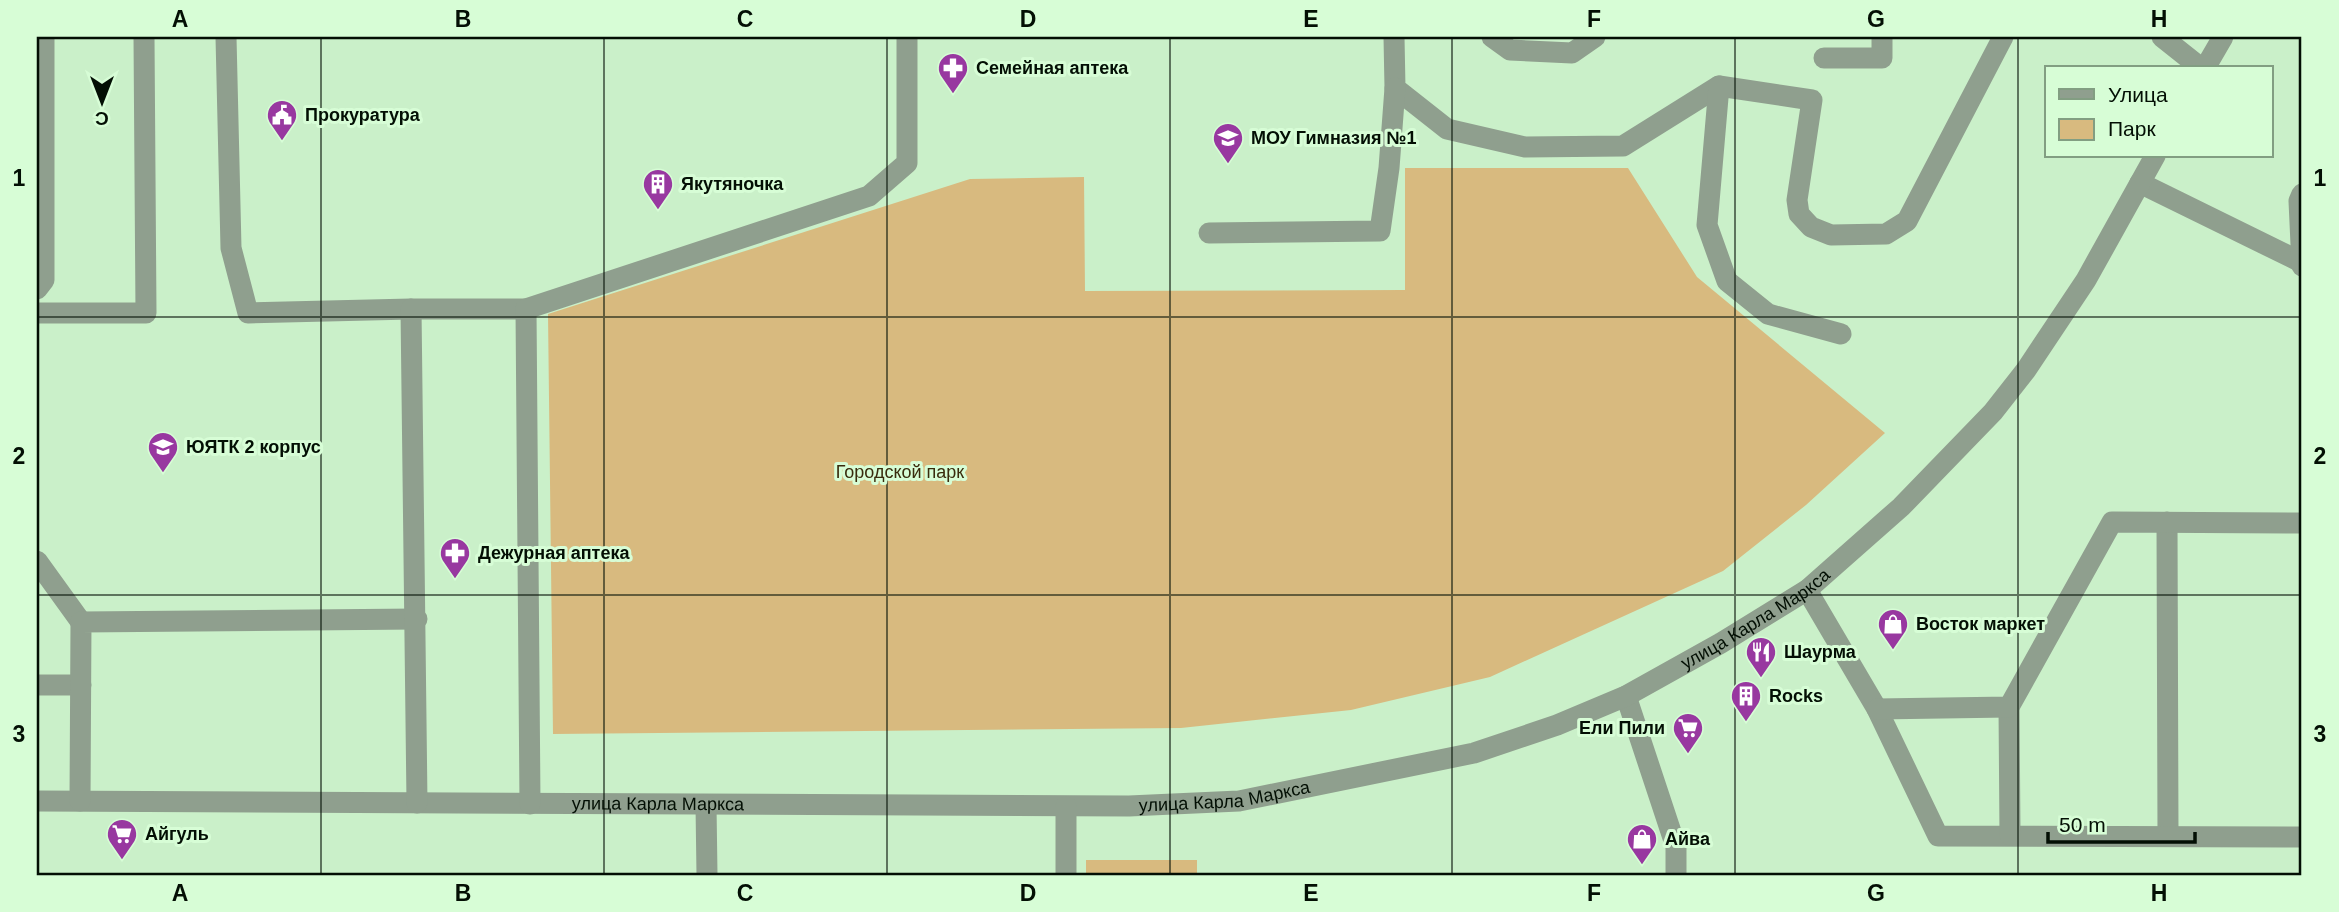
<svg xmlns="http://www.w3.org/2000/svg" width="2339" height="912" font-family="Helvetica,sans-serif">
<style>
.green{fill:#d8ba7f}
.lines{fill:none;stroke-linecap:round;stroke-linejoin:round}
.minor{stroke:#8f9f8e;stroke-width:21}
.grid{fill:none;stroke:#030f04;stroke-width:2;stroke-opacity:0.55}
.labels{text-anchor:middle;stroke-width:6;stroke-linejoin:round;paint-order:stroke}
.poi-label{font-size:18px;font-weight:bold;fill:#030f04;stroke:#d7fdd6;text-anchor:start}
.park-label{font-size:18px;fill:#392b0c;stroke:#d7fdd6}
.street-label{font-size:18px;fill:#030f04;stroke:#d7fdd6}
.neatline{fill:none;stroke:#030f04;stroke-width:2.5}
.grid-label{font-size:23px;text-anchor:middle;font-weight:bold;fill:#030f04}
</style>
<rect width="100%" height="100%" fill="#caf0c9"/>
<path class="green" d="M1405,168h223l69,109 188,156 -79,72 -83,66 -233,106 -139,33 -170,18 -628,6 -5,-420 422,-135 114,-2 1,114 320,-1z
M1086,860h111v15h-111z"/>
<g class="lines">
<g class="minor">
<path d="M226,37l5,211 17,65 163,-4"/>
<path d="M1394,37l1,51 52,41 78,18 98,-1 96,-60"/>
<path d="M1492,37l18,13 62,3 23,-16"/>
<path d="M2162,37l39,31"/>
<path d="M1824,58h58v-21"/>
<path d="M2205,68l18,-31"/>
<path d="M2140,183l161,79"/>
<path d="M2302,194l-3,7 3,65"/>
<path d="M1209,233l171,-2 9,-63 6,-80"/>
<path d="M37,289l7,-9v-243"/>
<path d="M37,313h109l-2,-276"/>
<path d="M1841,334l-73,-20 -41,-33 -20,-56 12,-139 93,14 -15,100 2,14 12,13 20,8 55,-1 21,-13 96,-184"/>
<path d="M2167,522l1,314"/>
<path d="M37,561l44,61"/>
<path d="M1807,590l70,119 61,127 364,1"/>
<path d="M37,685h44"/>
<path d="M1626,696l50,151v28"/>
<path d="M2009,707l1,128"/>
<path d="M1877,709l132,-2 103,-185 190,1"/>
<path id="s1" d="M37,801l1092,5 110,-5 235,-48 83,-28 69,-29 95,-53 86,-53 94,-83 92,-95 33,-42 60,-90 69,-124"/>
<path d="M80,801l1,-179 336,-3"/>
<path d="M417,803l-6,-494h115"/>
<path d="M530,804l-4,-495 343,-113 38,-33v-126"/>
<path d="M706,805l1,70"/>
<path d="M1066,875v-68"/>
</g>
</g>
<path class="grid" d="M321,37v838M604,37v838M887,37v838M1170,37v838M1452,37v838M1735,37v838M2018,37v838M37,317h2265M37,595h2265"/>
<defs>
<g id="pharmacy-pin" transform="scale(1.575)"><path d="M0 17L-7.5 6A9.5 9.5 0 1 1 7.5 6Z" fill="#9838a0" stroke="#d7fdd6"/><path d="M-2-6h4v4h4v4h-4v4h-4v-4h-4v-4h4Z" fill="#fff"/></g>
<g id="civic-pin" transform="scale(1.575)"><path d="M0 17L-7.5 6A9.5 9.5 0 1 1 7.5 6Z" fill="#9838a0" stroke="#d7fdd6"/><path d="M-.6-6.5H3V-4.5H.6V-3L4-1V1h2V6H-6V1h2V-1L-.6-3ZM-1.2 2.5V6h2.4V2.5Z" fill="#fff"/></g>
<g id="school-pin" transform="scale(1.575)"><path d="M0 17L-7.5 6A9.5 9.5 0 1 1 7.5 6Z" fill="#9838a0" stroke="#d7fdd6"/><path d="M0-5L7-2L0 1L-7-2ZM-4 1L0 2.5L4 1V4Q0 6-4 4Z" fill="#fff"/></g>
<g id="building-pin" transform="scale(1.575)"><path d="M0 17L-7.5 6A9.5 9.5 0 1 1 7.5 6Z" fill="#9838a0" stroke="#d7fdd6"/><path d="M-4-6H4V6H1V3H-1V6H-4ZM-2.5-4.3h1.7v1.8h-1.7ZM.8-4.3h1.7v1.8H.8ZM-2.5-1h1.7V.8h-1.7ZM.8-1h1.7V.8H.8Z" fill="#fff"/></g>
<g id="university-pin" transform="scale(1.575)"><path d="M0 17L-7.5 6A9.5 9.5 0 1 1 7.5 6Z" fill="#9838a0" stroke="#d7fdd6"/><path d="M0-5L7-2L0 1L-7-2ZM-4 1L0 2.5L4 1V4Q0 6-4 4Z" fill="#fff"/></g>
<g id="shop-pin" transform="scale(1.575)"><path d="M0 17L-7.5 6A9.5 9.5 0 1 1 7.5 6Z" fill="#9838a0" stroke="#d7fdd6"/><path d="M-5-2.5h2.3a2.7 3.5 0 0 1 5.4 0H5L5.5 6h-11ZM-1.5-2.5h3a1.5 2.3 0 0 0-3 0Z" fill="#fff"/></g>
<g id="restaurant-pin" transform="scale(1.575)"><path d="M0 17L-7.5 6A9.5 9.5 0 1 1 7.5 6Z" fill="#9838a0" stroke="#d7fdd6"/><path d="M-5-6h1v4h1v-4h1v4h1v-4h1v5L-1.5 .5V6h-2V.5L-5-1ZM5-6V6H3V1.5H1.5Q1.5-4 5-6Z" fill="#fff"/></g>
<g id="supermarket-pin" transform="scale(1.575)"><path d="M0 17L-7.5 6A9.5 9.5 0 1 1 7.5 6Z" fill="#9838a0" stroke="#d7fdd6"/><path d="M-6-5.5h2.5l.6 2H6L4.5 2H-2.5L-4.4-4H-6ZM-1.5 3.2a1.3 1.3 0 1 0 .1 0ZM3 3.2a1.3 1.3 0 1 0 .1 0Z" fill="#fff"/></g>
</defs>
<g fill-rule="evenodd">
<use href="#pharmacy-pin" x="953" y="68"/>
<use href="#civic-pin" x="282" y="115"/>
<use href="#school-pin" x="1228" y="138"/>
<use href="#building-pin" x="658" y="184"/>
<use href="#university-pin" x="163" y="447"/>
<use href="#pharmacy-pin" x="455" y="553"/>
<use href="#shop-pin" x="1893" y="624"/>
<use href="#restaurant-pin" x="1761" y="652"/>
<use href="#building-pin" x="1746" y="696"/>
<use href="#supermarket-pin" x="1688" y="728"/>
<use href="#supermarket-pin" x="122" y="834"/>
<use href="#shop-pin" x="1642" y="839"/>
</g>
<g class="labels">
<g class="poi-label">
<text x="976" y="74">Семейная аптека</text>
<text x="305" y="121">Прокуратура</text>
<text x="1251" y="144">МОУ Гимназия №1</text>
<text x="681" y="190">Якутяночка</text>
<text x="186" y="453">ЮЯТК 2 корпус</text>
<text x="478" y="559">Дежурная аптека</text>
<text x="1916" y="630">Восток маркет</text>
<text x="1784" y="658">Шаурма</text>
<text x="1769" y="702">Rocks</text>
<text x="1665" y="734" text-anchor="end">Ели Пили</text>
<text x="145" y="840">Айгуль</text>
<text x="1665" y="845">Айва</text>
</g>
<g class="park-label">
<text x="900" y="478">Городской парк</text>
</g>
<g class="street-label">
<text dy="6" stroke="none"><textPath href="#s1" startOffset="1755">улица Карла Маркса</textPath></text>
<text dy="6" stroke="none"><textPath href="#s1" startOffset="1188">улица Карла Маркса</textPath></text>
<text dy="6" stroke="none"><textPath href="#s1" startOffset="621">улица Карла Маркса</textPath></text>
</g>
</g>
<rect width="2339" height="912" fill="none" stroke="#d7fdd6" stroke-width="77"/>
<rect x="2045" y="66" width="228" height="91" fill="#d7fdd6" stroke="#829e82" stroke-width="2"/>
<rect x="2059" y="89" width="35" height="10" fill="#8f9f8e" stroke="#829e82" stroke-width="2"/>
<text x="2108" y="102" font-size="21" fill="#030f04">Улица</text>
<rect x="2059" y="119" width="35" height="21" fill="#d8ba7f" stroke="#829e82" stroke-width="2"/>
<text x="2108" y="136" font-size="21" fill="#030f04">Парк</text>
<g transform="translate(102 102) rotate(180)" stroke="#d7fdd6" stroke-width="5" paint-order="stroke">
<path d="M0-5L12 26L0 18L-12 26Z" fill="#030f04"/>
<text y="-10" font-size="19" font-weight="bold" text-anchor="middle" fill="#030f04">С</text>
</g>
<path d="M2048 832v10h147v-10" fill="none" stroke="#030f04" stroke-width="3.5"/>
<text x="2059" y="832" font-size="21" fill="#030f04" stroke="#d7fdd6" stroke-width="5" paint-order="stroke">50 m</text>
<rect x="38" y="38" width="2262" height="836" class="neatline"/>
<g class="grid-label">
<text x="180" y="27">A</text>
<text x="463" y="27">B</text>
<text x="745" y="27">C</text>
<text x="1028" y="27">D</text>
<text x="1311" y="27">E</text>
<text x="1594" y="27">F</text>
<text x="1876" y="27">G</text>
<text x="2159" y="27">H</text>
<text x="19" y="186">1</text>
<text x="2320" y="186">1</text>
<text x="19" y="464">2</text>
<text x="2320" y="464">2</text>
<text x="19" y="742">3</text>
<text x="2320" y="742">3</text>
<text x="180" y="901">A</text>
<text x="463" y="901">B</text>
<text x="745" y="901">C</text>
<text x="1028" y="901">D</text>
<text x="1311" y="901">E</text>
<text x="1594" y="901">F</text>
<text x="1876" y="901">G</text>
<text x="2159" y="901">H</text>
</g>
</svg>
